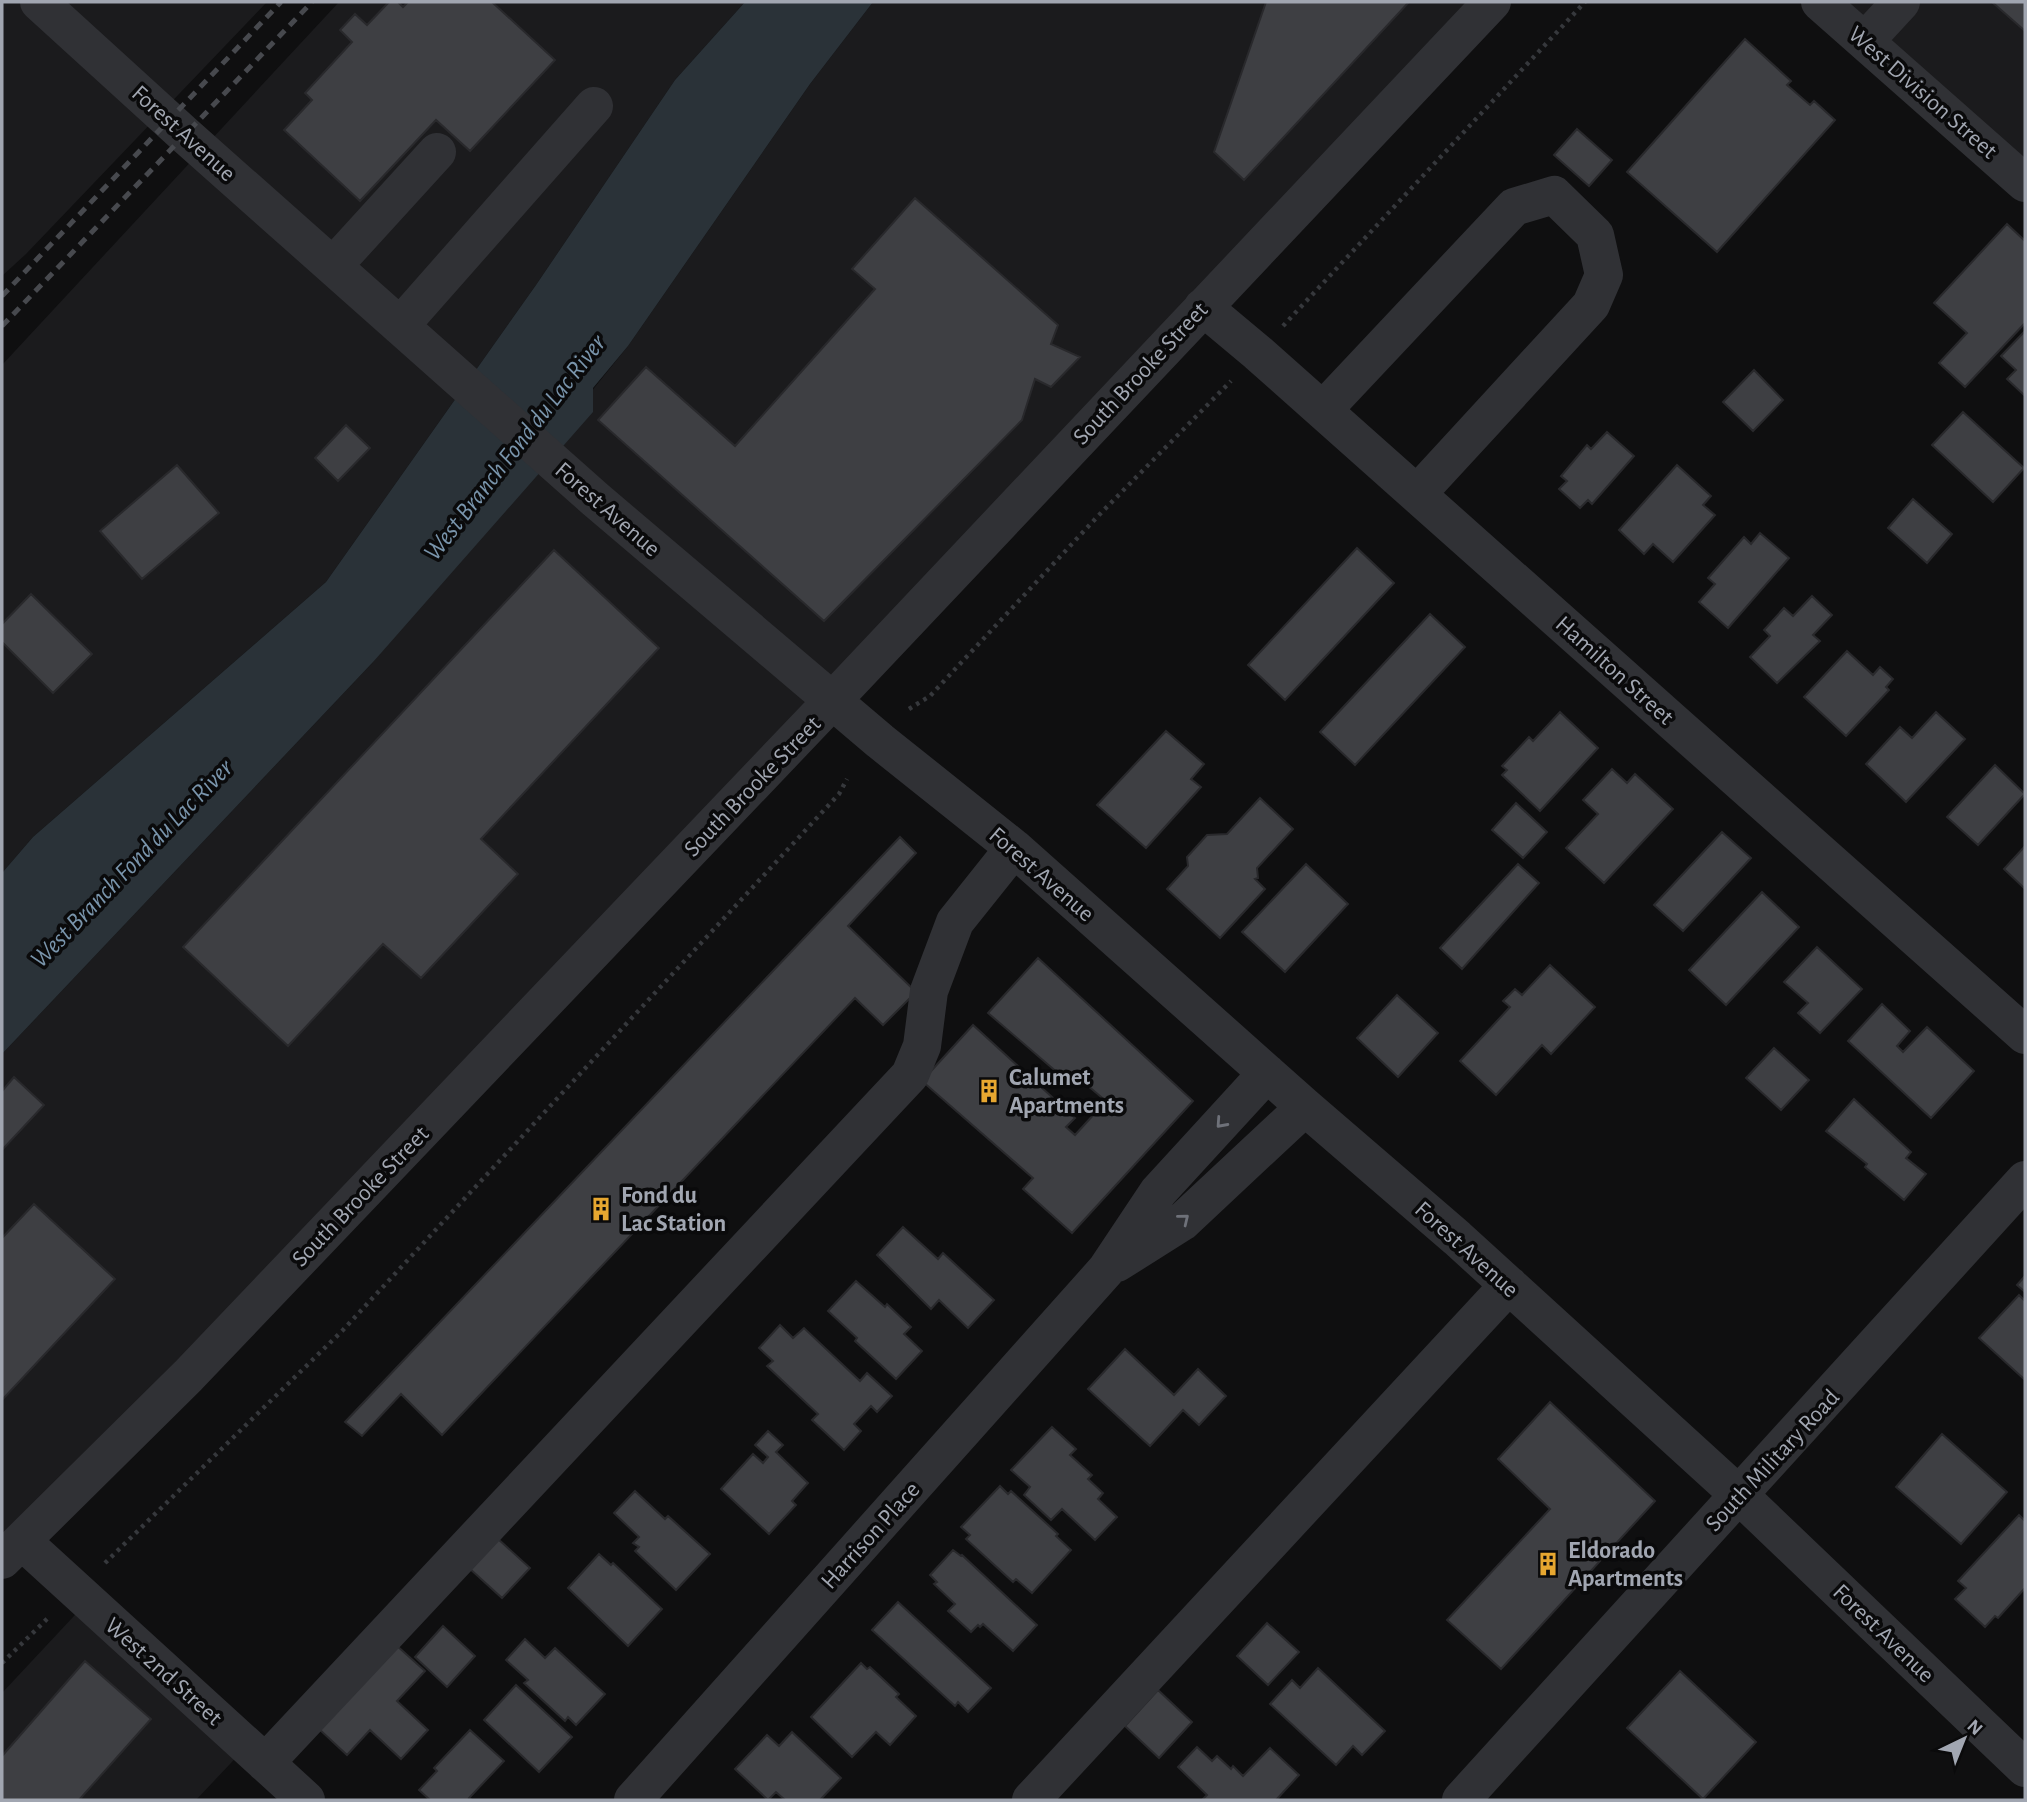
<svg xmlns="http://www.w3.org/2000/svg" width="2027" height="1802" font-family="'Alegreya Sans',sans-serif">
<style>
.built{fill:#1b1b1d}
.water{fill:#2a3238}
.building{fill:#3e3f43;stroke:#29292c;stroke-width:2}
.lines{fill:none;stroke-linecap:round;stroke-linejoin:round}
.path{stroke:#36383c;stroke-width:4.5;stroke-dasharray:3.5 5;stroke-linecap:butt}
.minor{stroke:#303135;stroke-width:38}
.rail{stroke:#47494e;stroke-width:5;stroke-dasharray:9 7;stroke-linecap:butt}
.oneway{stroke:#6e7179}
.labels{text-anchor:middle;stroke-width:7;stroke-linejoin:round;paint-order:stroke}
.street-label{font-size:24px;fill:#a1a6b1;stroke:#0a0a0b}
.poi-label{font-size:24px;font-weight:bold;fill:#a1a6b1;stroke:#0a0a0b;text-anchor:start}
.water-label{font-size:26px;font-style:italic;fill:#7994ab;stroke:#0a0a0b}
</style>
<rect width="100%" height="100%" fill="#0f0f10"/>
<path class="built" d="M2,2h265l-241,252 -24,22z
M339,2h406l-70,78 -139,205 -210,297 -293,255 -31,36v-508z
M873,2h619l-1490,1558v-506l372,-393 254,-315 182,-262z
M1820,2h205v181z
M88,1601l159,145 -51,54h-194v-107z"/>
<path class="water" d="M745,2h128l-63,82 -182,262 -35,42v24l-219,249 -372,393v-181l31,-36 293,-255 210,-297 139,-205z"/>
<path class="building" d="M389,2h9l5,5 5,-5h84l63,58 -85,91 -34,-31 -76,81 -76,-71 28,-30 -7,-7 47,-51 -12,-12 15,-16 12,11z
M1266,2h143l-165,178 -30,-28z
M1992,2h33v29z
M1745,39l46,42 -4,4 23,20 4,-4 21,19 -118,132 -90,-80z
M1577,129l35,31 -23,26 -35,-31z
M915,198l143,127 -7,19 29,13 -29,30 -16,-8 -13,41 -198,201 -226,-201 48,-53 89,79 140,-157 -23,-20z
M2007,224l18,17v82l-60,64 -26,-24 28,-30 -33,-30z
M2025,331v65l-18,-17 9,-9 -15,-14z
M1754,370l29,30 -30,31 -30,-29z
M1963,412l61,56 -31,34 -61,-57z
M346,425l24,23 -32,33 -23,-23z
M1607,432l27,24 -42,48 -4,-4 -8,8 -21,-19 8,-8 -6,-5 26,-31 4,4z
M177,465l42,48 -77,66 -42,-48z
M1677,465l34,31 -8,9 12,10 -42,47 -20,-18 -9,10 -25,-24z
M1913,499l39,35 -25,29 -39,-35z
M1760,533l29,25 -61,70 -29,-26 16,-18 -7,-6 36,-41 7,7z
M1357,548l37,35 -109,117 -37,-35z
M554,550l105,98 -178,191 37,35 -97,104 -38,-34 -95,102 -105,-99z
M31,594l61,60 -39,39 -51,-51v-18z
M1812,596l20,19 -19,20 7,6 -43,42 -27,-26 20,-21 -6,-6 20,-22 9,8z
M1430,614l35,33 -110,118 -35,-33z
M1847,651l26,24 7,-8 13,12 -7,8 3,3 -43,46 -42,-39z
M1560,712l38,36 -58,63 -38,-36 5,-5 -5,-4 27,-29 4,4z
M1936,712l29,27 -59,63 -40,-38 34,-37 12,11z
M1166,731l38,33 -13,15 10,8 -55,61 -49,-43z
M1995,765l30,29 -47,51 -31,-28z
M1612,769l15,14 8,-9 38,35 -69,74 -38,-35 32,-34 -15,-14z
M1260,798l33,31 -36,39 1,10 -3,1 10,10 -45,49 -53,-49 21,-23 -1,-9 20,-22 20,-1z
M1516,803l31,29 -24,26 -31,-28z
M1722,832l29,26 -68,73 -29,-26z
M900,837l16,16 -68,73 68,66 -33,33 -28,-27 -413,437 -41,-41 -39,42 -17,-14z
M2025,846v43l-21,-20z
M1306,864l42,40 -63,68 -43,-40z
M1518,864l21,19 -77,86 -22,-21z
M1762,892l37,35 -73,78 -37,-35z
M1817,947l45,42 -42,44 -22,-20 10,-10 -24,-21z
M1038,958l155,143 -121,132 -49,-44 10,-11 -111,-97 51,-56 102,93 -9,9 9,8 31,-34 -31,-26 -9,5 -78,-67z
M1550,965l45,42 -44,47 -9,-9 -46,50 -36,-34 50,-54 -7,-6 12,-12 7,6z
M1397,995l41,38 -40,44 -41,-39z
M1882,1004l28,27 -13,15 6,6 24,-25 47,44 -43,47 -83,-77z
M1774,1048l35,32 -28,30 -35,-32z
M14,1077l30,28 -42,45v-59z
M1854,1099l57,53 -5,6 20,16 -22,26 -39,-33 2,-3 -41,-33z
M34,1204l81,75 -113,121v-162z
M903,1227l35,32 5,-6 51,47 -26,28 -29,-28 -8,9 -54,-54z
M2025,1276v16l-8,-7z
M856,1281l29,26 2,-3 24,23 -7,7 18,17 -26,28 -41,-38 2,-3 -29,-27z
M2019,1295l6,6v79l-46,-42z
M780,1325l13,13 11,-10 56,53 7,-8 25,23 -15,16 -6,-6 -17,18 7,7 -17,19 -32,-30 6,-6 -51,-48 6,-5 -14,-13z
M1125,1349l49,46 24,-26 28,27 -27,29 -16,-15 -33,36 -62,-57z
M1550,1402l105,99 -154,168 -54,-49 103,-111 -52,-50z
M1052,1427l24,22 -6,6 22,20 -4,4 15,14 -5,6 19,18 -22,23 -33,-31 -11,11 -27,-25 6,-8 -19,-17z
M768,1431l15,14 -7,7 32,31 -16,18 4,4 -27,29 -48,-45 32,-35 10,9 5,-6 -13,-12z
M1942,1434l65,58 -46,52 -65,-57z
M1000,1486l8,8 3,-3 47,43 -2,2 15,14 -39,43 -16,-14 -3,3 -47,-43 4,-4 -9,-8z
M635,1491l30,28 3,-3 42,38 -34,36 -41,-39 4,-4 -6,-4 6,-6 -25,-24z
M2019,1515l6,6v67l-27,30 -3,-2 -10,11 -30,-28 11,-11 -8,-7z
M497,1538l33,30 -28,30 -33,-30z
M953,1550l8,6 1,-1 75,70 -24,26 -30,-27 -3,3 -2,-2 -7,7 -23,-21 7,-7 -21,-20 3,-2 -7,-7z
M599,1554l12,11 2,-2 49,46 -34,37 -60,-58z
M898,1602l93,86 -23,24 -10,-10 -3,4 -83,-76z
M1267,1623l32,29 -31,33 -31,-29z
M443,1626l32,30 -28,31 -32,-30z
M525,1639l20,19 10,-10 50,46 -29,31 -8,-8 -3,4 -41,-38 4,-3 -22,-20z
M396,1645l29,26 -28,30 31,29 -27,29 -31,-29 -23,25 -28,-26z
M85,1661l66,58 -72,81h-77v-44z
M861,1663l6,6 3,-2 29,27 -3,3 20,19 -26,29 -14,-13 -24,25 -41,-40z
M1318,1668l67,63 -23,24 -9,-9 -17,19 -66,-61 22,-24 8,8z
M1680,1671l76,71 -53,57 -76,-71z
M516,1685l56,52 -33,35 -55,-52z
M1158,1690l34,32 -33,36 -34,-32z
M470,1730l34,31 -35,37 3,2h-42l-11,-10 18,-19 -3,-3z
M792,1732l49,46 -21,22h-35l-9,-8 -8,8 -33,-31 32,-34 12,11z
M1197,1747l15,14 5,-5 14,13 2,-3 10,10 27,-28 29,27 -23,25h-74l5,-5 -29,-28z"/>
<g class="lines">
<path class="path" d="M1283,326l302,-324
M909,709l21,-13 168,-180 133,-135
M105,1563l238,-233 496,-536 8,-15
M2,1663l46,-45"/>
<path class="minor" d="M39,2l146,133 410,364 285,242 134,107 291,259 152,131 282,257 286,273
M1820,2l205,181
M1865,41l36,-39
M333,266l104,-114
M1203,307l55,46 767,682
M400,326l194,-220
M1323,410l191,-203 40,-12 41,40 9,40 -13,30 -174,189
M1117,1263l65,-41 123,-115
M22,1541l284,259
M2,1560l186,-184 644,-675 660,-699
M265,1763l645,-688 12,-29 7,-55 26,-69 59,-74
M633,1800l473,-530 52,-78 109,-119
M1031,1800l478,-515
M1461,1800l564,-620"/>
<path class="rail" d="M2,296l279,-294
M2,326l310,-324"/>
</g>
<defs><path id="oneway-chevron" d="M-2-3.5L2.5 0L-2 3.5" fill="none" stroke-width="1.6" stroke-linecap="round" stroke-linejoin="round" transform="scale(1.75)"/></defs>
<g class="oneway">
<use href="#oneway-chevron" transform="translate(1221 1123) rotate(132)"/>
<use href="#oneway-chevron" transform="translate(1184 1219) rotate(-39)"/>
</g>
<defs>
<g id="building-bare" transform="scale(1.89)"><path d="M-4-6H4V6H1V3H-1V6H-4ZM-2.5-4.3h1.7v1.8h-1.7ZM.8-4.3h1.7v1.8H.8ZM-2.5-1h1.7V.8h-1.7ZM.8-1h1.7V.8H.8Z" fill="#e7a730" stroke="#0a0a0b" stroke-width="2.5" paint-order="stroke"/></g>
</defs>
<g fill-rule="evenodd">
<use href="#building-bare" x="989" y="1091"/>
<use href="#building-bare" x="601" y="1209"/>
<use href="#building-bare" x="1548" y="1564"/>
</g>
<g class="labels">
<g class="street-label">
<text transform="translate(1923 92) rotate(41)" y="8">West Division Street</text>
<text transform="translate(184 133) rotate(42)" y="8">Forest Avenue</text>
<text transform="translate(1140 373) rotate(-47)" y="8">South Brooke Street</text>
<text transform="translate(608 509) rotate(41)" y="8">Forest Avenue</text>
<text transform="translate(1615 670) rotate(42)" y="8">Hamilton Street</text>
<text transform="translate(752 786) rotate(-46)" y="8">South Brooke Street</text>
<text transform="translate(1042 874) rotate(41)" y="8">Forest Avenue</text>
<text transform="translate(360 1196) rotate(-46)" y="8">South Brooke Street</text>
<text transform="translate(1467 1249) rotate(42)" y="8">Forest Avenue</text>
<text transform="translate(1772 1460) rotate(-47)" y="8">South Military Road</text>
<text transform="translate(870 1535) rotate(-48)" y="8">Harrison Place</text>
<text transform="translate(1884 1633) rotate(44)" y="8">Forest Avenue</text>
<text transform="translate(164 1671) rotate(42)" y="8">West 2nd Street</text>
</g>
<g class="poi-label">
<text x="1009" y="1085">Calumet<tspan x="1009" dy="28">Apartments</tspan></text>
<text x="621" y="1203">Fond du<tspan x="621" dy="28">Lac Station</tspan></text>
<text x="1568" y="1558">Eldorado<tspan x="1568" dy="28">Apartments</tspan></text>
</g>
<g class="water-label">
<text transform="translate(514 447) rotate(-52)" y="9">West Branch Fond du Lac River</text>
<text transform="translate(131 863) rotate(-46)" y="9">West Branch Fond du Lac River</text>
</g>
</g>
<rect width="2027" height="1802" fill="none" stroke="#a1a6b1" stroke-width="7"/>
<g transform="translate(1964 1739) rotate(43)" stroke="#0a0a0b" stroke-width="5" paint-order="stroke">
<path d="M0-5L12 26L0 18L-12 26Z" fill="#a1a6b1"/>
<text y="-10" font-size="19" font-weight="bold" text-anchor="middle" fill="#a1a6b1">N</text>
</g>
</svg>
